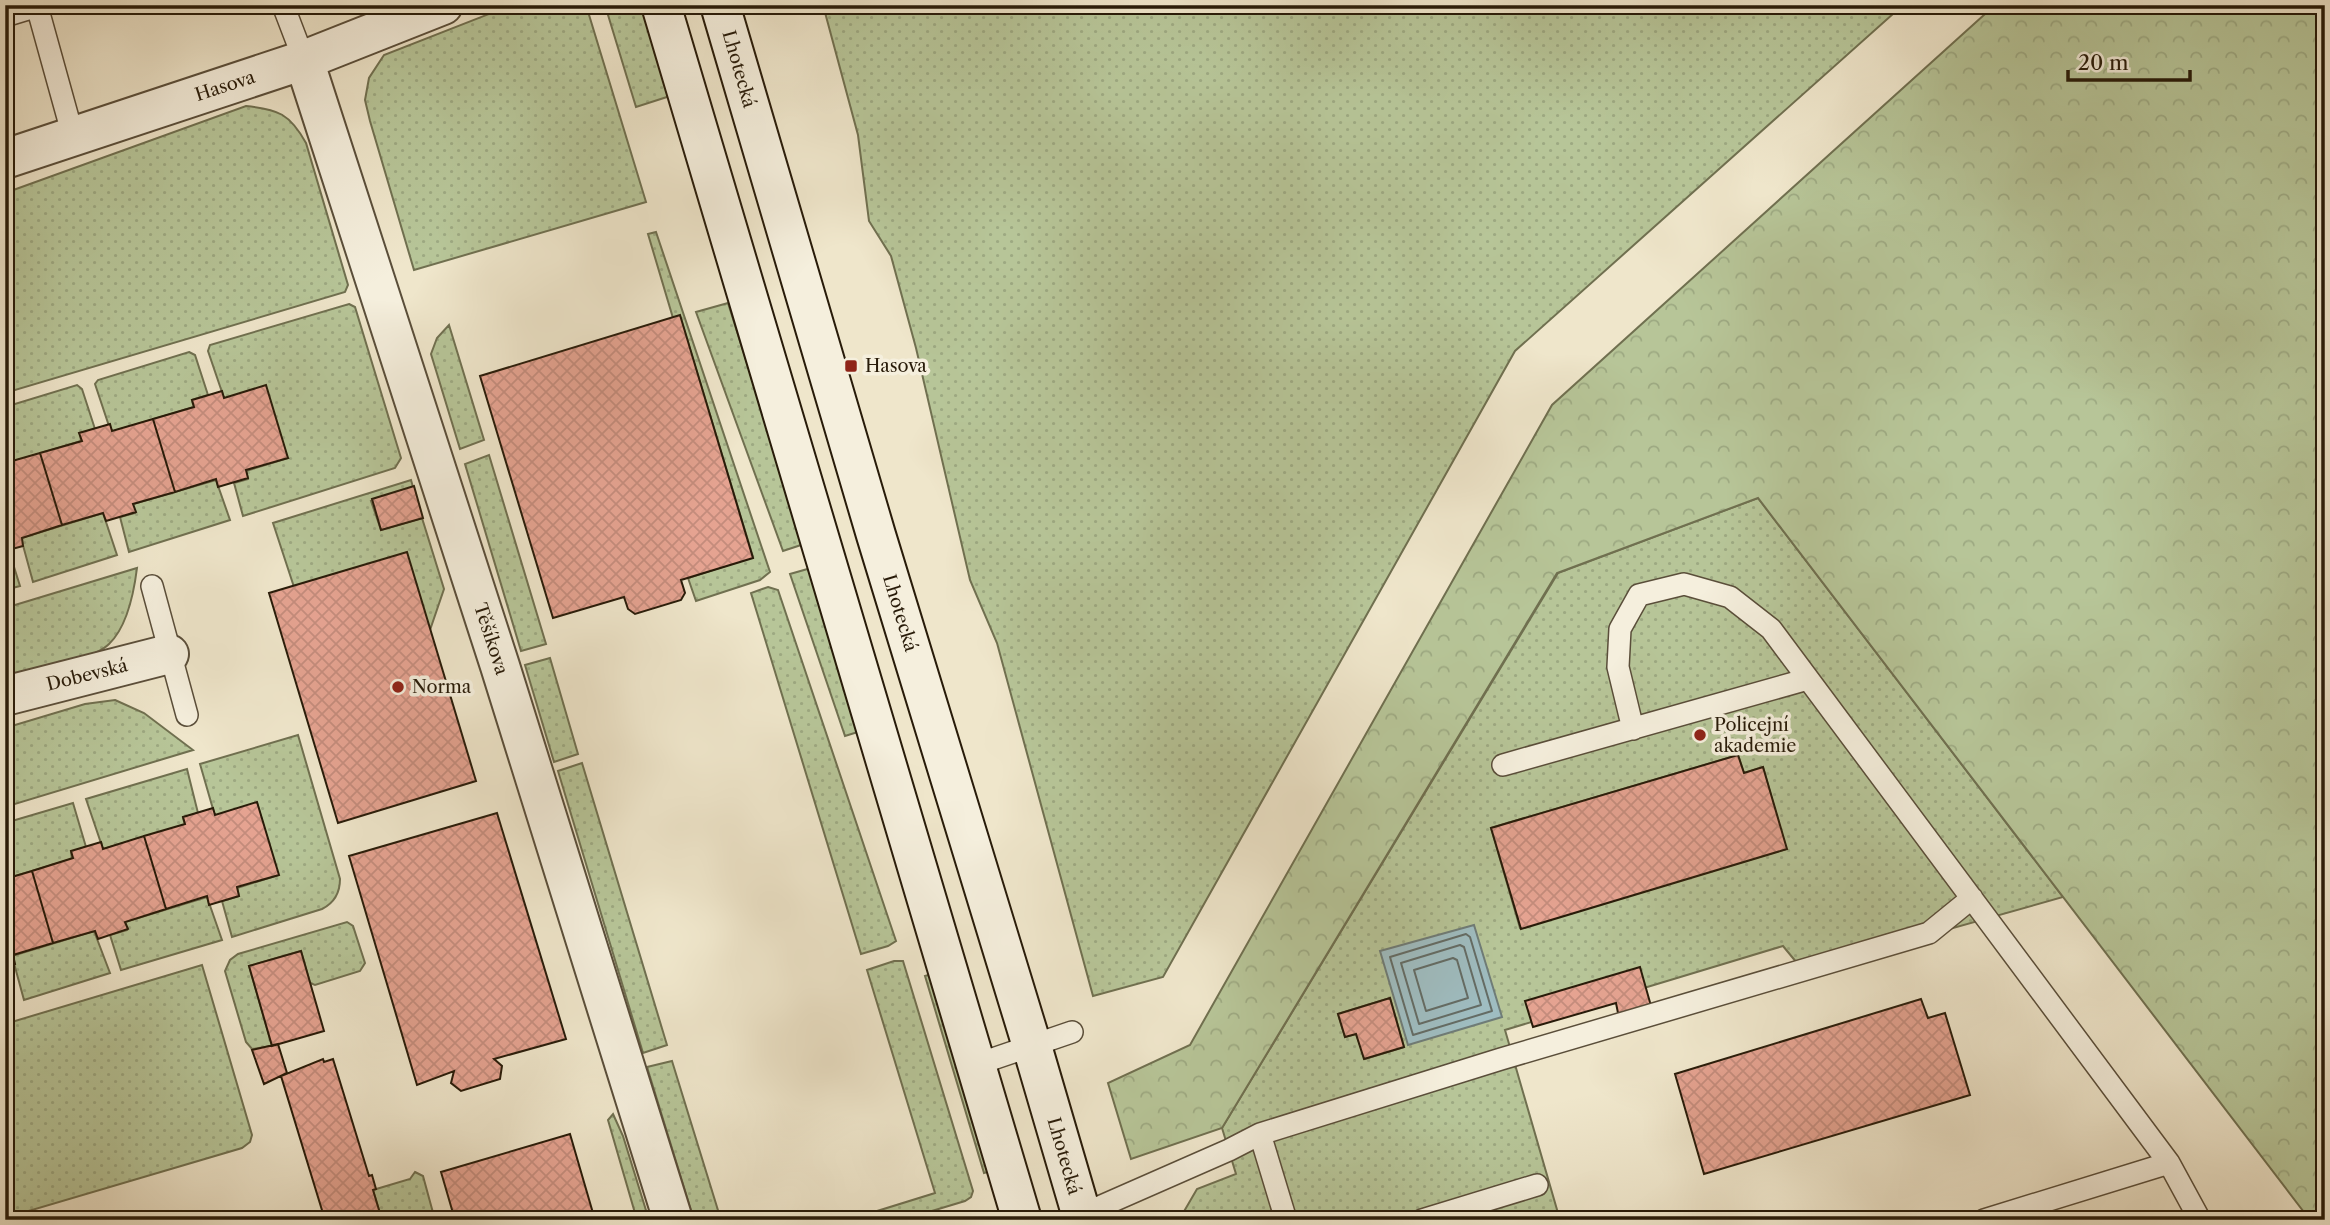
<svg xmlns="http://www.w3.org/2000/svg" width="2330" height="1225" font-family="'Libre Caslon Text',serif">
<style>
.grass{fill:url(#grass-dots);stroke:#707050;stroke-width:2;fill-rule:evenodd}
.forest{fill:url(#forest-crowns);stroke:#707050;stroke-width:2}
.water{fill:#9fbdc1;stroke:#6f7c77;stroke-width:2}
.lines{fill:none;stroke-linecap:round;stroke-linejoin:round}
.shore{stroke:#646c65;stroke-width:2}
.building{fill:url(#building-cross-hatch);stroke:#281b09;stroke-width:2}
.lane-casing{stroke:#5a4e3a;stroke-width:24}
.street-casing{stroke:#5a4e3a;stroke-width:42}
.secondary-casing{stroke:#281b09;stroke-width:42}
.lane{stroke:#f5efdd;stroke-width:21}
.street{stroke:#f5efdd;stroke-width:38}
.secondary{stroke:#f5efdd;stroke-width:38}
.poi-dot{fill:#8f2418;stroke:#f5efdd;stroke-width:2.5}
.labels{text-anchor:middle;stroke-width:7;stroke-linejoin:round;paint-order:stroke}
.street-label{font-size:18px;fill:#281b09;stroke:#f5efdd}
.poi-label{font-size:18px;fill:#281b09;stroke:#f5efdd;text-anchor:start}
</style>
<defs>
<pattern id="grass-dots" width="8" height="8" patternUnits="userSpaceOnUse" patternTransform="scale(1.75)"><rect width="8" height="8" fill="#b7c598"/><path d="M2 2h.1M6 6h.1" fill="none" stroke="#9da982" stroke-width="1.8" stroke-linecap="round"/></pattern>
<pattern id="forest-crowns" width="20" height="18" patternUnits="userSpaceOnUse" patternTransform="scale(1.75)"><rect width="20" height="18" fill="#b7c598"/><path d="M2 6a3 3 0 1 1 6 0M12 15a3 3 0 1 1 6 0" fill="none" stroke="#9da982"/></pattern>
<pattern id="building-cross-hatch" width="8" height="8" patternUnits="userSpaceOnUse" patternTransform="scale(1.75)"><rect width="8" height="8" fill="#e5a391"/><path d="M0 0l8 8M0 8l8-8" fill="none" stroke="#c48c7c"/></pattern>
</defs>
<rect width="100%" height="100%" fill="#efe6cb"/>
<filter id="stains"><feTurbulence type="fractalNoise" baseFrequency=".00286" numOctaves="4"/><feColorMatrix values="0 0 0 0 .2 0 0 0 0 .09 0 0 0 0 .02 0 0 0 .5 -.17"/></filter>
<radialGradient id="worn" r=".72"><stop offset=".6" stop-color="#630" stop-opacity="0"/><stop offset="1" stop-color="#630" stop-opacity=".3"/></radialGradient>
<path class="grass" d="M512,5h74l60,197 -232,68 -44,-149 -5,-21 4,-22 15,-23z
M605,5h37l28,91 -34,11z
M823,5h1080l-388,346 -352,626 -70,19 -96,-353 -27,-63 -54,-232 -25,-92 -22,-35 -11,-86z
M246,106c32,3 44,8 60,37l42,142 -3,7 -340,101v-200z
M656,232l114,340 -10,8 -64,21 -8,-23 65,-21 -73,-241 -7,2 -25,-84z
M728,303l76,241 -21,7 -87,-239z
M349,304l6,3 46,151 -6,10 -152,48 -9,-33 14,-4 -2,-8 42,-13 -64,-60 -16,-47 2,-6z
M449,325l35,115 -24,9 -29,-95 6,-16z
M189,352l6,3 13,40 -16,5 2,7 -83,25 -16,-48 3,-4z
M77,385l5,4 13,40 -15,5 1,7 -76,23v-57z
M489,455l57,189 -25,7 -56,-187z
M216,480l14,40 -101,32 -9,-35 15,-4 -2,-9z
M411,480l2,7 -42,14 10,29 41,-12 22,71 -14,41 -136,-43 -21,-64z
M1758,498l305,399 -245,69 -21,-3 -14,-17 -278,84 55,190h-381l18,-31 39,-15 -14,-46 336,-555zM1738,755l6,18 19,-6 23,82 -266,79 -29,-100zM1390,998l14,49 -39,12 -9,-25 -11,3 -7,-23z
M103,513l14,42 -84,27 -12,-44z
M9,551l11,35 -15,4v-38z
M137,568c-3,24 -9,58 -28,76 -17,17 -78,27 -104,34v-70z
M811,568l50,163 -16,5 -55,-162z
M768,587l10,3 118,351 -8,5 -27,8 -110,-361z
M550,658l28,96 -24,8 -29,-97z
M115,700l29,13 49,37 -188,57v-79l80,-24z
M298,735l42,144c0,14 -6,24 -18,30l-90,28 -10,-36 17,-5 -2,-8 41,-13 -21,-72 -42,13 -15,-52z
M582,763l85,282 -24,8 -85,-282z
M187,769l11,44 -15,5 2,7 -82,24 -17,-50z
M73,803l13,44 -15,5 1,7 -67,20v-56z
M207,897l15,43 -101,30 -11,-35 17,-5 -2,-8z
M347,922l6,4 12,37 -5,8 -45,14 -5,-2 -9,-32 -52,15 23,80 -20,3 -6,-7 -21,-71 5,-11 8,-6z
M94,931l16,42 -86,27 -12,-44z
M894,961h9l70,230 -2,6 -6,4 -63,19h-37l9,-8 61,-19 -68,-223z
M202,965l50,170 -2,7 -8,6 -237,70v-194z
M932,974l59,197 -7,2 -59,-197z
M672,1061l49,159h-27l-47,-153z
M613,1114l10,22 26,84h-12l-29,-100z
M415,1172l8,4 12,44h-53l-9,-30 37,-11z"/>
<path class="forest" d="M1995,5h330v1215h-15l-552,-722 -201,75 -335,555 -91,31 -23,-76 82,-38 362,-640z"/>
<path class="water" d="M1474,925l28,92 -94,28 -28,-94z"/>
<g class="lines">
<path class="shore" d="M1466,934l4,3 22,74 -79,24 -23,-78z
M1460,945l4,2 17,58 -62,19 -18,-61z
M1453,958l4,2 11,38 -42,13 -12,-41z"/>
</g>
<path class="building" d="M680,315l73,243 -72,22 4,13 -4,7 -46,14 -7,-5 -4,-12 -71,21 -73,-242z
M266,385l22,73 -42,12 2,8 -30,9 -2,-8 -41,13 -22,-73 41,-12 -2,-7 30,-9 2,7z
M153,419l22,73 -42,12 3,8 -30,9 -3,-8 -41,12 -22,-72 42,-12 -3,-8 31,-9 2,7z
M40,453l22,72 -40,13 1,8 -18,5v-88z
M414,486l9,32 -42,12 -9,-31z
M407,552l69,229 -138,42 -69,-230z
M1738,755l6,18 19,-6 24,82 -266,80 -30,-101z
M257,802l22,73 -42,12 2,9 -30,9 -2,-9 -41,13 -22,-73 41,-12 -2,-7 30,-9 2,7z
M497,813l69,226 -72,20 8,7 -2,13 -39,12 -10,-8 3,-12 -37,14 -68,-229z
M144,836l22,73 -41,13 3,7 -30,10 -3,-8 -42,12 -21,-72 41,-13 -2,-7 30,-9 2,7z
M32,871l21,72 -40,12 2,9 -10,3v-88z
M301,951l23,80 -52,15 -23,-80z
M1640,967l13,46 -33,10 -4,-20 -83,24 -8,-26z
M1390,998l14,49 -40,12 -8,-25 -11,3 -7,-23z
M1921,999l7,19 17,-5 25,82 -266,79 -29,-100z
M278,1044l9,29 -23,11 -12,-34z
M323,1059l1,3 9,-3 36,117 3,-1 4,14 -3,1 9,30h-57l-44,-144z
M570,1134l25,86h-140l-14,-48z"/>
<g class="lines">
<g class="lane-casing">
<path id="lane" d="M283,5l21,55
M37,6l36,130
M5,16l36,-11
M152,586l35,129
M1633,729l-15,-62 2,-38 19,-34 45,-11 46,13 41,32 398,534 31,57
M1503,765l305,-86
M975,1065l97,-33
M1081,1215l148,-65 31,-16
M1286,1220l-26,-86 241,-75 428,-126 43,-35
M1422,1220l115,-35
M1984,1220l185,-57"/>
</g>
<g class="street-casing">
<path id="street" d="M304,60l196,606 173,554
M5,159l299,-99 139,-55
M5,696l164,-42"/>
</g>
<g class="secondary-casing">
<path id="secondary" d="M661,5l361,1215
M720,5l156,530 156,511 51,174"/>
</g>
<use href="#lane" class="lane"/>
<use href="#street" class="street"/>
<use href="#secondary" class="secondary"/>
</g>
<g class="poi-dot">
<rect x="844" y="359" width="14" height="14" rx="3.5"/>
<circle cx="398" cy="687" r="7"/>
<circle cx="1700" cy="735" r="7"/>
</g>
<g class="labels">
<g class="street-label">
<text transform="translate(739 69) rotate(74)" y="6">Lhotecká</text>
<text transform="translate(225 86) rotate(-18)" y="6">Hasova</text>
<text transform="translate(900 613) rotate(73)" y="6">Lhotecká</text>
<text transform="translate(491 639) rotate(72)" y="6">Těšíkova</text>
<text transform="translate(87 675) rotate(-14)" y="6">Dobevská</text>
<text transform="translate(1064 1156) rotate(74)" y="6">Lhotecká</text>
</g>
<g class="poi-label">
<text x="865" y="372">Hasova</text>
<text x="412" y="693">Norma</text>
<text x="1714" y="731">Policejní<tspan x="1714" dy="21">akademie</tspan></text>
</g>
</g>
<rect width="2330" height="1225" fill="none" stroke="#efe6cb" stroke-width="28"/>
<rect x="7" y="7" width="2316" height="1211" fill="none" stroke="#281b09" stroke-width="3.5"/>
<rect x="14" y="14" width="2302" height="1197" fill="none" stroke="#281b09" stroke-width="2"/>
<path d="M2068 70v10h122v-10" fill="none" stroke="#281b09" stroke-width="3.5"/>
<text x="2078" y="70" font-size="21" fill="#281b09" stroke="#f5efdd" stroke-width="5" paint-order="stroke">20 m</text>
<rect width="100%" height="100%" filter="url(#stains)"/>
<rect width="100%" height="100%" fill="url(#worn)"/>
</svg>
